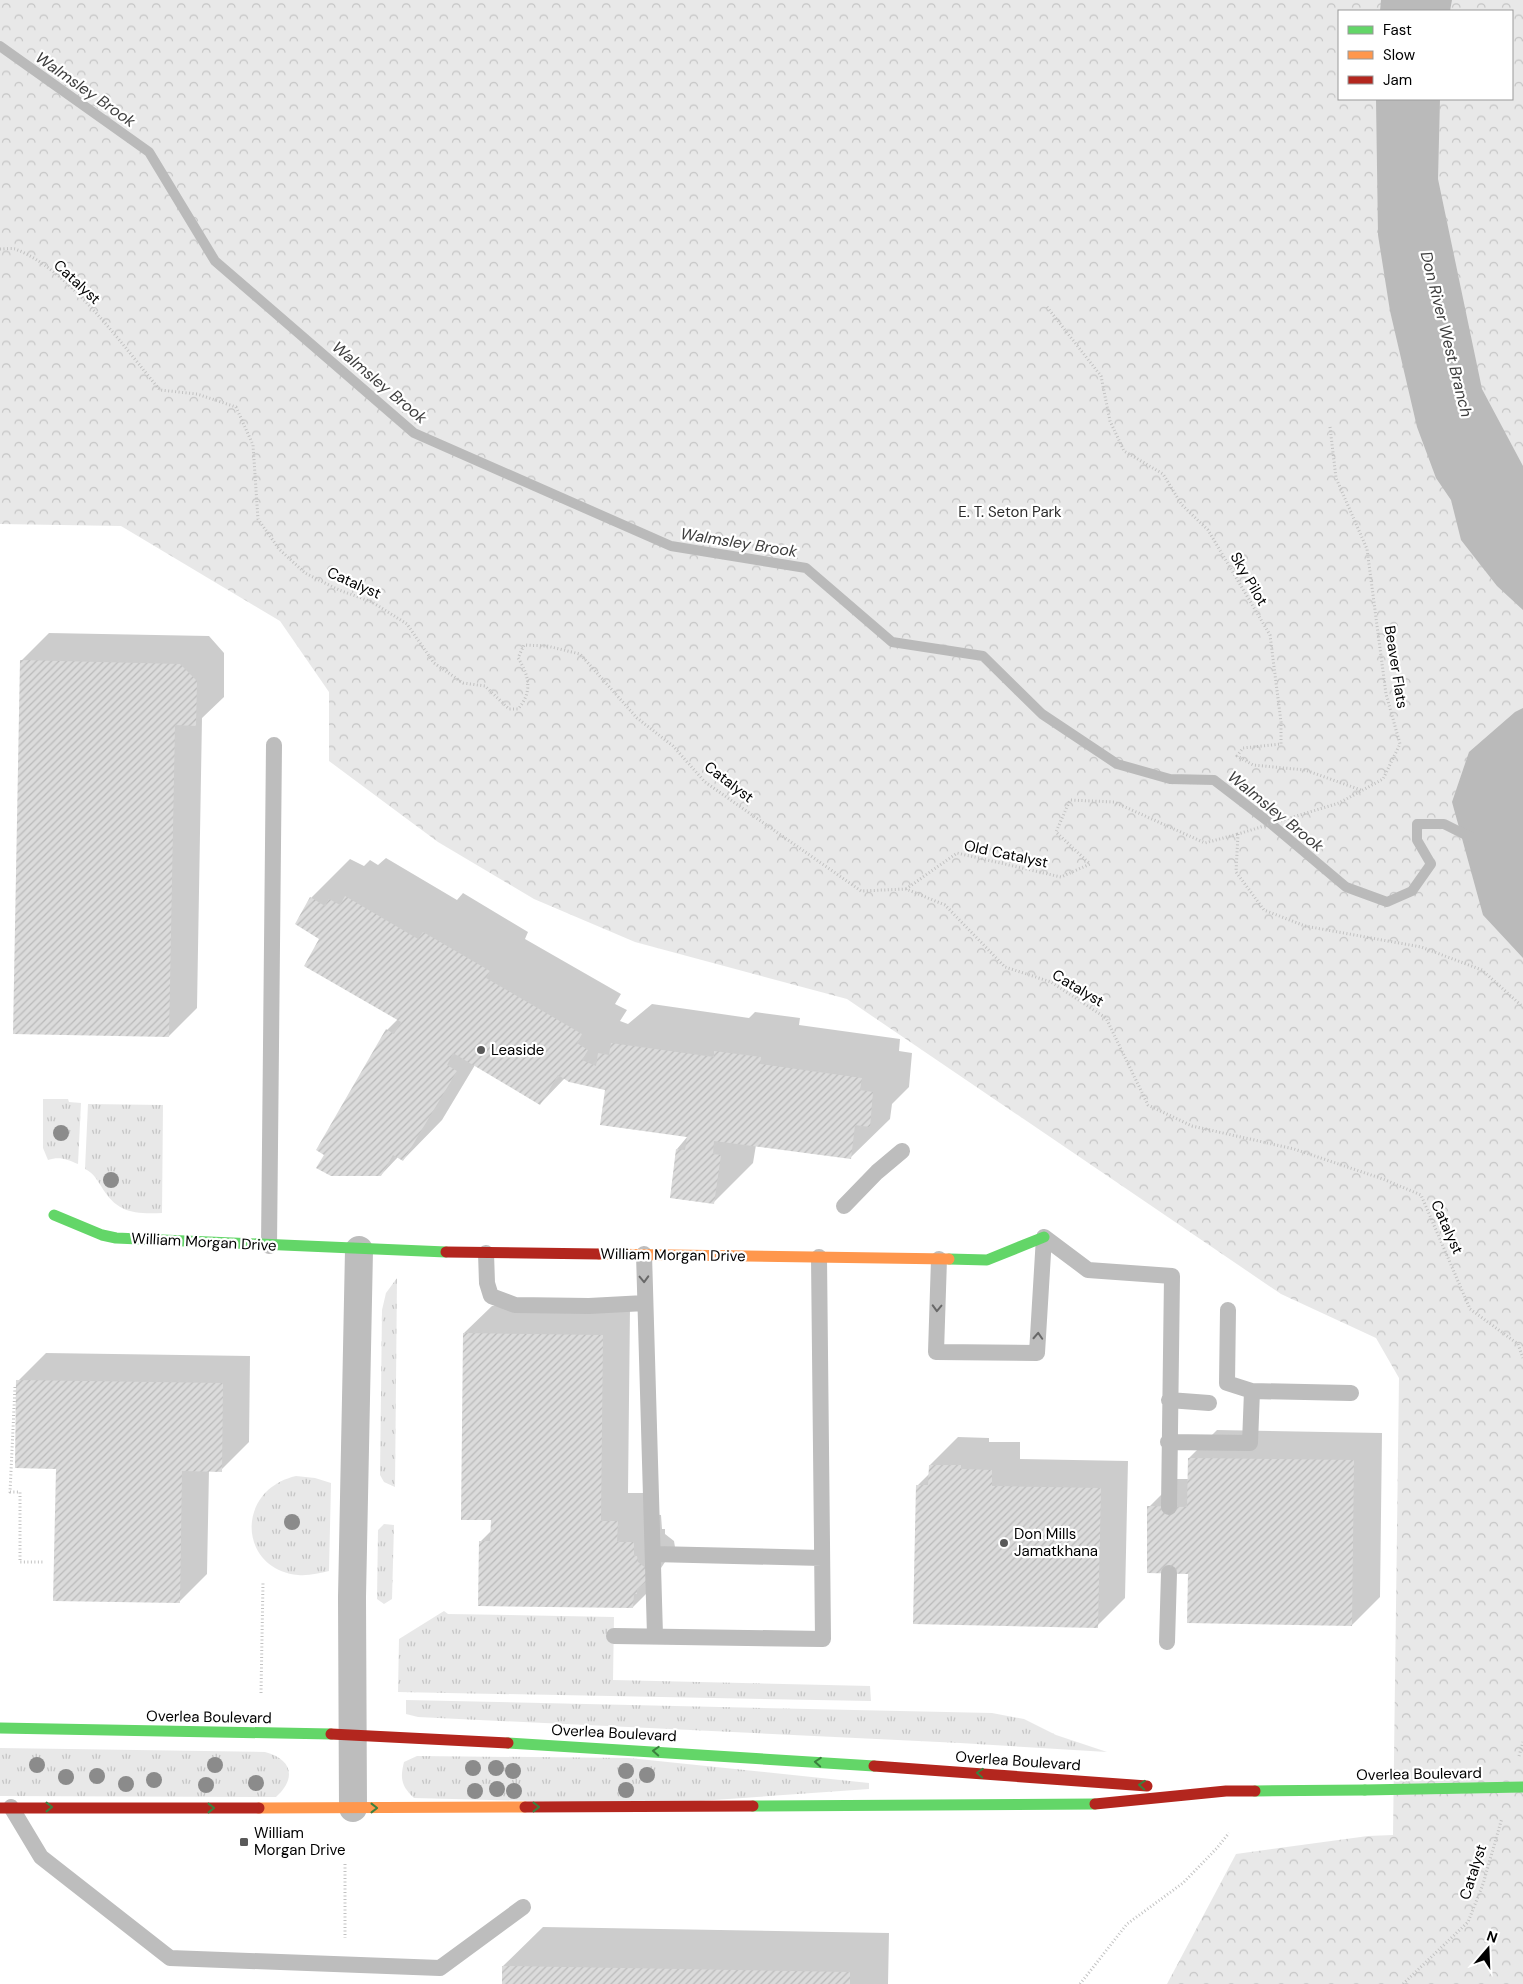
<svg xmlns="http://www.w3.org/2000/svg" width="1523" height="1984" font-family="'DM Sans',sans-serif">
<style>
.grass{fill:url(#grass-tufts)}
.park{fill:url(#park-crowns);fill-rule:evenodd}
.water{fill:#bababa}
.shadow{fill:#0003}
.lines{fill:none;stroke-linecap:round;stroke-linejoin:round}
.stream{stroke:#bababa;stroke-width:10}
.building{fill:url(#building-hatch)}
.path{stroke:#c2c2c2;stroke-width:3;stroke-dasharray:1 2.5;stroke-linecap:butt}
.lane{stroke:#bdbdbd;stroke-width:16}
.street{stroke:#bdbdbd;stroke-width:28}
.fast{stroke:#63d668;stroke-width:11}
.slow{stroke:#ff974d;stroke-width:11}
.jam{stroke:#b3261e;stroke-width:11}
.fast-bridge{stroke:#63d668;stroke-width:11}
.tree{fill:#8b8b8b}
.oneway{stroke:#686868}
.oneway2{stroke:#3b803e}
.poi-dot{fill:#595959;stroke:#fff;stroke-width:2}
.labels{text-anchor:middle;stroke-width:4.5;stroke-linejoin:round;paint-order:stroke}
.street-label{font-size:15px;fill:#000;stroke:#fff}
.park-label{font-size:15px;fill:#2c2c2c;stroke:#fff}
.poi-label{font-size:15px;fill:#000;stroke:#fff;text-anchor:start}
.water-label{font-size:16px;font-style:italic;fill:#3d3d3d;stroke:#fff}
</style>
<defs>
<pattern id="grass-tufts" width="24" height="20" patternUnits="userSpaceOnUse" patternTransform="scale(1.25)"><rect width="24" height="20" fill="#e8e8e8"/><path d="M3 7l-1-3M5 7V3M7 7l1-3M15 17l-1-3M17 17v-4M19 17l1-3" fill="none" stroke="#c5c5c5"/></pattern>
<pattern id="park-crowns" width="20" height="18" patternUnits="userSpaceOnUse" patternTransform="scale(1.25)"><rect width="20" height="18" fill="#e8e8e8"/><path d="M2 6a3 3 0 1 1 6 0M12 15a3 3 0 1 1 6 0" fill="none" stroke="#c5c5c5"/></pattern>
<pattern id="building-hatch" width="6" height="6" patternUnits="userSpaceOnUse" patternTransform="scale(1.25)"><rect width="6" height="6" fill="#dbdbdb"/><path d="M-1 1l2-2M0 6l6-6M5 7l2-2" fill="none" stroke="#bababa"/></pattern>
</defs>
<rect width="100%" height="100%" fill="#fff"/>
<path class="grass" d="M43,1099h25l1,3 12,1 -3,61c-11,-5 -19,-8 -30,-4l-5,-12z
M88,1104l75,1 -1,108c-29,1 -45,0 -61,-27 -5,-8 -8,-13 -16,-17z
M397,1278l-2,209 -11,-5 -4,-7 2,-165 4,-17z
M296,1476l19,2 16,5 -2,88c-10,2 -20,5 -31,4 -60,-6 -63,-85 -2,-99z
M384,1524l10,1 -2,74 -8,5 -7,-5 1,-69z
M444,1611l4,3 166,3 -1,63 257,6 1,15 -473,-9 1,-53z
M406,1700l586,13 32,6 32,16 51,17 -147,-9 -542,-26 -12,-3z
M0,1748l265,4c27,7 32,26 11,45l-276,-1z
M417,1756l212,2 240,25v6l-213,15 -242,-6c-13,-12 -14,-20 -10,-36z"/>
<path class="park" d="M0,0h1523v1984h-356l69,-130 132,-18 25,-1 6,-457 -23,-40 -95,-44 -434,-295 -212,-57 -101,-43 -96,-57 -109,-81v-69l-49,-71 -159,-95 -121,-2zM1339,11h173v88h-173z"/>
<path class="water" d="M1381,0h71l-2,11h-70z
M1376,99h64l-2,80 44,210 41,77v144l-26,-24 -36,-46 -10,-40 -15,-22 -19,-51 -27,-116 -12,-76z
M1523,708v250l-40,-43 -31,-113 17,-50 46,-40z"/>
<path class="shadow" d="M49,633l160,3 15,17v44l-22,21 -5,290 -28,28 -148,-375z
M386,858l71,42 6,-7 65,39 -3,7 96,55 -6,10 12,6 -7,11 8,3 24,-20 97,14 6,-6 45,6 -1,7 101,14 -1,12 13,2 -3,34 -17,17 -2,15 -40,39 -94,-13 -3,18 -39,39 -37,-53 11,-13 -82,-47 -41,-11 -25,26 -65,-39 -33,55 -39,40 -5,-3 -17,18 6,-145 11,-11 -77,-80 -10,-41 39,-39 14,7 6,-6 8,5z
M492,1306l138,1 -2,186h17v21l16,1 1,14h3v5l9,7 1,6 -14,21v11l-28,28 -153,-65 12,-12v-11l-28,-186z
M46,1353l204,3 -1,86 -28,28h-12l-2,104 -28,28 -122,-134 -39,-87z
M1217,1430l165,3 -2,164 -28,28 -163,-52 -40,-66 28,-28h12v-21z
M958,1437l31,1v4h31v17l108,2 -3,137 -28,28 -180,-140 13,-13v-8z
M543,1927l346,6 -1,51h-385v-18z"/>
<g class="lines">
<path class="stream" d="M0,46l149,106 66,109 199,172 257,113 135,22 86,74 91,14 59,58 75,50 53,15 44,1 56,43 76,64 41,15 25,-11 19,-27 -14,-24v-16h27l28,14"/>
</g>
<path class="building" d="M20,660l160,4 17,17 -1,45 -21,-1 -6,312 -156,-3z
M345,896l73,43 5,-7 67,39 -4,7 96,56 -5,9 11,7 -6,10 14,6 2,-13 11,2 2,-12 103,14v-6l47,6 -1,7 102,14 -2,12 13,2 -3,35 -15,-2 -4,34 -137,-18 -1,13 8,1 -7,49 -44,-6 6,-49 9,1 2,-13 -87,-12 5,-35 -36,-8 -11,-7 -18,30 -87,-52 -6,12 10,6 -54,90 -10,-6 -12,21h-50l-15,-8 8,-13 -8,-5 70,-121 8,5 7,-12 -97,-56 15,-27 -24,-15 15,-27 15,9 4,-7 11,6z
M463,1333l140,2 -2,186h17l-1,21h17v14h3l1,6 9,7 -1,13 -9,7v5h-3l-1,14 -155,-2 1,-65h11l1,-21h-30z
M16,1380l207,3 -1,89 -40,-1 -2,132 -127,-2 3,-132 -41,-1z
M1188,1458l166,2 -2,166 -165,-3 1,-49 -41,-1v-67l40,1z
M929,1465h32v4l31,1v16l109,2 -3,140 -185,-4 3,-139h12z
M502,1966l348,6v12h-348z"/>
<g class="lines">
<path class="path" d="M0,249c5,0 11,-1 15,0 54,20 108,97 145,141l37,4 39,13 17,38 5,74 21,30 26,24 34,17 33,12 35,22 27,39 29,20 22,3 24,23h9c15,-17 11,-34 0,-51l6,-13 23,1 33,8 57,64 36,28 32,36 156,109 45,-2 39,16 60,62 46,15 55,36 42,87 44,21 102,23 89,30 38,16 49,114 48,35 5,14
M1047,307l54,69 9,45 14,30 39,23 19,31 26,25 62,105 11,87v22l-38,4 -6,8 16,9 52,5 56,20
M1330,427l6,51 31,71 19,145 14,50 -17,35 -44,24 -101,31 -2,38 28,38 41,16 116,21 61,23 41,37
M906,889l51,-36 104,24 29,-13 -34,-32 14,-32 44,2 91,41 33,-9
M15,1387l-5,105h10v70h24
M261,1693l2,-111
M1519,1756l4,-14
M345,1864v74
M1080,1984l47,-60 56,-41 34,-35 12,-15
M1403,1984l65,-62 15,-38 19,-66"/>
<path class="lane" d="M844,1206l33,-34 25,-21
M1044,1237l44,33 84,6 -3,231
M269,1246l5,-501
M486,1253l1,30 4,13 24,9 74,1 56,-3
M644,1254l11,381
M939,1259l-3,93 101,1 7,-116
M1228,1310l-1,73 25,8
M1169,1400l40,3
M1168,1442l82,1 2,-52 99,2
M653,1554l169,4
M614,1636l209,3 -4,-382
M1167,1642l2,-69
M11,1807l30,50 129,101 270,10 83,-61"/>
<path class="street" d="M353,1808l-1,-211 7,-347"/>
<path class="fast" d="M54,1215l48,20 14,3 330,14
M949,1259l38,1 57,-23
M0,1728l331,6
M508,1743l366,23
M1255,1791l110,-1
M753,1806l342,-2"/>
<path class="slow" d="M599,1254l350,5
M259,1808l266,-1"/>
<path class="jam" d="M446,1252l153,2
M331,1734l177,9
M874,1766l273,20
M1095,1804l131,-13h29
M525,1807l228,-1
M0,1808h259"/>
<path class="fast-bridge" d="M1365,1790l158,-3"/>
</g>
<g class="tree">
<circle cx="61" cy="1133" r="8"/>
<circle cx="111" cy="1180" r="8"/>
<circle cx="292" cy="1522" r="8"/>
<circle cx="37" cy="1765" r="8"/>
<circle cx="215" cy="1765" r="8"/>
<circle cx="473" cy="1768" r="8"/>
<circle cx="496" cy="1768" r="8"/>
<circle cx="513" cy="1771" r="8"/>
<circle cx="626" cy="1771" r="8"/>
<circle cx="647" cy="1775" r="8"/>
<circle cx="97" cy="1776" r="8"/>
<circle cx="66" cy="1777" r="8"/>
<circle cx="154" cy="1780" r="8"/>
<circle cx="256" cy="1783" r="8"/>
<circle cx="126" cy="1784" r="8"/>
<circle cx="206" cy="1785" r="8"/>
<circle cx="497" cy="1789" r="8"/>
<circle cx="626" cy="1790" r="8"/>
<circle cx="475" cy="1791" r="8"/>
<circle cx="514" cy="1791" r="8"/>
</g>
<defs><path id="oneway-chevron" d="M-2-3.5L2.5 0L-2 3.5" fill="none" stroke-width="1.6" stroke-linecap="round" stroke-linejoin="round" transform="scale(1.25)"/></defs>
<g class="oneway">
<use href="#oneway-chevron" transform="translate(644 1279) rotate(88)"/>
<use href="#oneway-chevron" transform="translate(937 1308) rotate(92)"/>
<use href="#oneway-chevron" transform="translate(1038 1336) rotate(-87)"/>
</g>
<g class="oneway2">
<use href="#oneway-chevron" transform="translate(656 1751) rotate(-177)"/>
<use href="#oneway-chevron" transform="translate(818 1762) rotate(-176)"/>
<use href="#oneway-chevron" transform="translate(980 1773) rotate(-176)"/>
<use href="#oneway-chevron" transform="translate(1142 1785) rotate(-176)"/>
<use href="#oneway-chevron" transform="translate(49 1807)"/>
<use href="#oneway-chevron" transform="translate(536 1807)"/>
<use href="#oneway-chevron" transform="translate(211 1808)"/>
<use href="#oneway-chevron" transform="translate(374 1808)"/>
</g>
<g class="poi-dot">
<circle cx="481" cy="1050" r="5"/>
<circle cx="1004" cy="1543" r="5"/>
<rect x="239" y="1837" width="10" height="10" rx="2.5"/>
</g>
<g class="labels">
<g class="street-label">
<text transform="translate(77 282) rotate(43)" y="5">Catalyst</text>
<text transform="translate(1249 579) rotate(60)" y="5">Sky Pilot</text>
<text transform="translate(354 583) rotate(24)" y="5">Catalyst</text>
<text transform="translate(1396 667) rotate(81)" y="5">Beaver Flats</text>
<text transform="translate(729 782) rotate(37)" y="5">Catalyst</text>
<text transform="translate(1006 854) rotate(12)" y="5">Old Catalyst</text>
<text transform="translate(1078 988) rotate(31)" y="5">Catalyst</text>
<text transform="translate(1447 1227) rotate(66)" y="5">Catalyst</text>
<text transform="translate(204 1242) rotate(3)" y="5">William Morgan Drive</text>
<text transform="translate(673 1255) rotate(1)" y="5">William Morgan Drive</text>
<text transform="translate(209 1717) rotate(1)" y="5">Overlea Boulevard</text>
<text transform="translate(614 1733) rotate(3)" y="5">Overlea Boulevard</text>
<text transform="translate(1018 1761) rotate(4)" y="5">Overlea Boulevard</text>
<text transform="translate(1419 1774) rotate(-1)" y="5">Overlea Boulevard</text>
<text transform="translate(1473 1872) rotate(-72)" y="5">Catalyst</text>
</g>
<g class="park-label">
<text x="1010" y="517">E. T. Seton Park</text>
</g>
<g class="poi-label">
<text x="491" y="1055">Leaside</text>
<text x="1014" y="1539">Don Mills<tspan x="1014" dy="17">Jamatkhana</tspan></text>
<text x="254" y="1838">William<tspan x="254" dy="17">Morgan Drive</tspan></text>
</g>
<g class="water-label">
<text transform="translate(86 89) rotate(35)" y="6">Walmsley Brook</text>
<text transform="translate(1447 334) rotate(76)" y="6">Don River West Branch</text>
<text transform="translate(380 382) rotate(40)" y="6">Walmsley Brook</text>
<text transform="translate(739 542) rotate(9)" y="6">Walmsley Brook</text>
<text transform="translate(1276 811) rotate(39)" y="6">Walmsley Brook</text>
</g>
</g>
<rect x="1338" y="10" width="175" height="90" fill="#ffffff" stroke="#999999"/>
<rect x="1348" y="26" width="25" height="8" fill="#63d668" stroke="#999999"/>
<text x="1383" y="35" font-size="15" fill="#000000">Fast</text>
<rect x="1348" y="51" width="25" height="8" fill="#ff974d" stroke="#999999"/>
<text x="1383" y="60" font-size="15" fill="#000000">Slow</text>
<rect x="1348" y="76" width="25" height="8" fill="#b3261e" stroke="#999999"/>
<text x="1383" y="85" font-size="15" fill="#000000">Jam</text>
<g transform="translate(1488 1949) rotate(19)" stroke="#ffffff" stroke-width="4" paint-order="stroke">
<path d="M0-4L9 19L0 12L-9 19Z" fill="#000000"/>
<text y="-8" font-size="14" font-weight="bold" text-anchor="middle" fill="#000000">N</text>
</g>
</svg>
